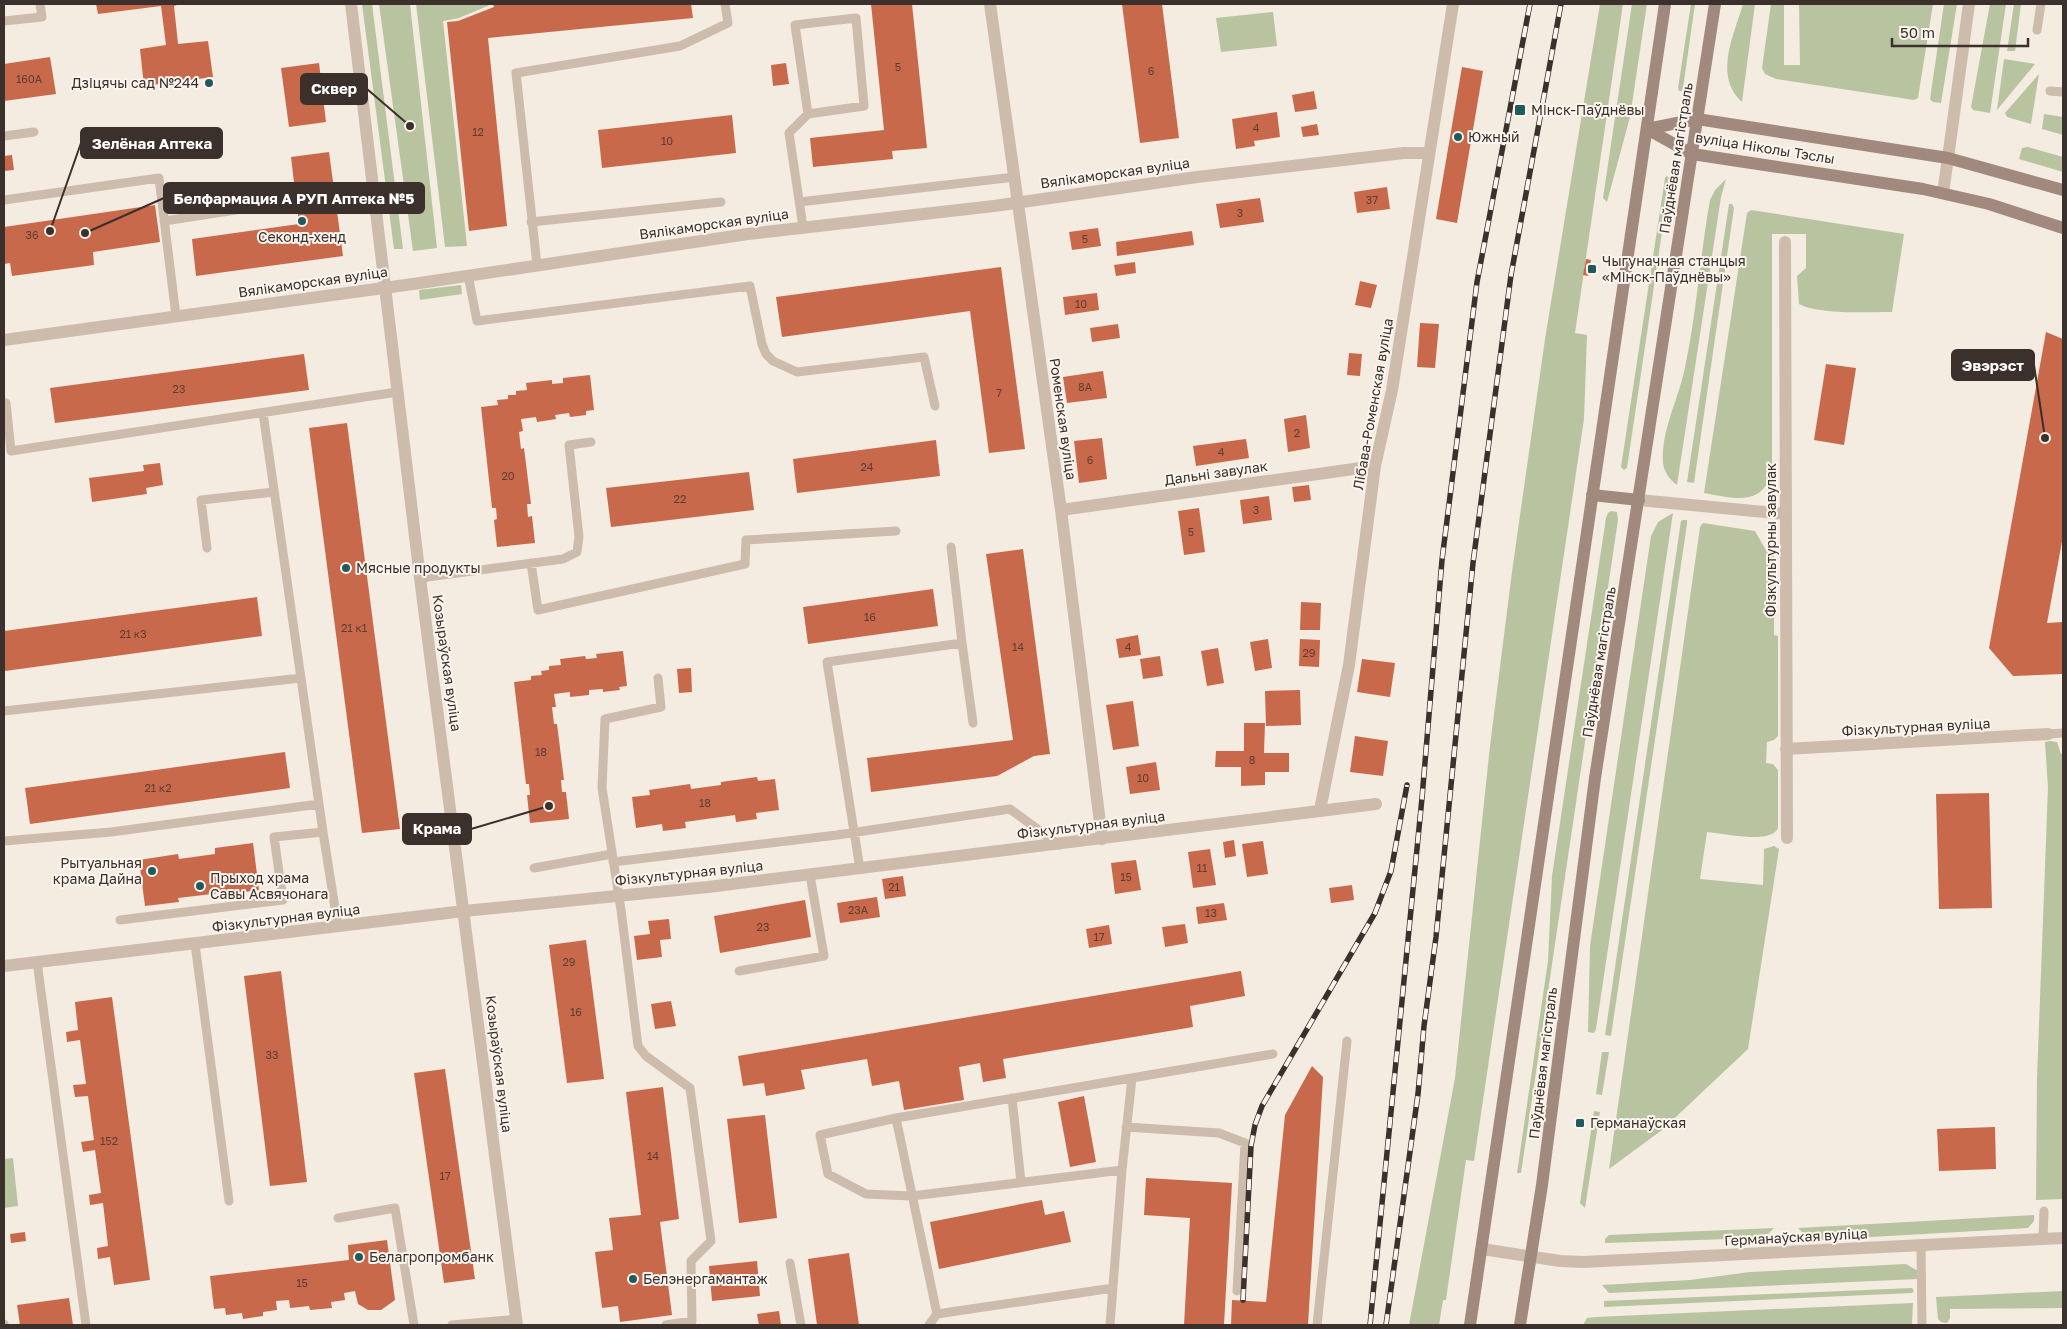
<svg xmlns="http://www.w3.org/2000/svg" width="2067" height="1329" font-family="'Golos Text',sans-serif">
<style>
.green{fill:#b8c4a0}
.building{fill:#c8694b}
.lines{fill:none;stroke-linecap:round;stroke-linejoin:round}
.service{stroke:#cdbbac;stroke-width:9}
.minor{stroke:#cdbbac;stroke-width:12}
.tertiary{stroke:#cdbbac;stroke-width:12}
.secondary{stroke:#a18a7d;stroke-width:12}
.rail-casing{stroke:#3b302b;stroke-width:5.5}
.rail{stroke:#fbf5ee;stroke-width:4;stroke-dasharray:11;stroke-linecap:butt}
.poi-dot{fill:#1f5a5e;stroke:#fbf5ee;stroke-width:2}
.labels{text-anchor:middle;stroke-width:4;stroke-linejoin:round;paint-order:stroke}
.number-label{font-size:11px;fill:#5e3e33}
.poi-label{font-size:14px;fill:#3b302b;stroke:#fbf5ee;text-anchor:start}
.street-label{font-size:14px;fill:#3b302b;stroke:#fbf5ee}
.leader{fill:none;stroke:#3b302b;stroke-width:2}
.callout-dot{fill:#3b302b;stroke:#fbf5ee;stroke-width:2}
.callout{fill:#3b302b;stroke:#3b302b;stroke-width:2}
.callout-label{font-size:15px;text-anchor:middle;font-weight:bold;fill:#fff}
</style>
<rect width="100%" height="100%" fill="#f4ebe1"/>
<path class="green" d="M362,4h10l31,245h-9z
M379,4h31l27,244 -24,3z
M416,4h74v1l-31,13 -16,3 24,225 -22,1z
M1600,4h23l-48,329 12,2 -3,84 -110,742 -8,-1 -20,140h-3l-4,25h-30l46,-247 35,-332 22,-174 33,-233z
M1632,4h15l-17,113 -23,85 -4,-4z
M1691,4h4l-12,84 -1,3h-3l-1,-3z
M1743,4h12l-13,98c-29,-26 -8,-67 1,-98z
M1771,4h13v61h16l-1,-61h134l-15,94 -4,2 -138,-21 -11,-5 -3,-6z
M1944,4h13l-16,99 -8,-1 -3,-3z
M1990,4h16l-16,109 -17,-3 -2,-3z
M2014,4h7l-6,47h-8z
M1273,12l4,34 -56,6 -5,-34z
M2004,59l31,5 -38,46z
M2039,74l-8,50 -24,-7 -2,-4z
M2044,114l19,3v18l-21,-6z
M2028,147l35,10v15l-44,-13 3,-11z
M1667,176l3,2 -43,290 -3,2 -3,-3 44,-289z
M1726,179l-5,18 -44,288c-7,-5 -13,-13 -14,-22 -2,-34 16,-64 22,-96 12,-55 15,-112 25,-167l5,-10z
M1729,204h3l2,4 -40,275 -7,-1z
M1751,210l153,24 -12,78c-24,0 -72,3 -93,-8l-2,-28 9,-8v-34h-34v236c-8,38 -40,28 -68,23l43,-280z
M461,285l1,9 -42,6 -1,-10z
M1611,511l6,1 1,8 -97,653h-4l31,-212 4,-85 54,-358 2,-5z
M1673,513l-77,516 -2,4 -6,-1 2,-86 61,-410 7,-14z
M1683,520h4v4l-76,512 -6,-1 76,-514z
M1703,523l52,8 12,21 7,4v79l4,1v100l-4,4 -7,2 -1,21 7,1 5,6v58c-7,17 -56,5 -71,4l-7,47 63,6 1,-36 10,-3 5,3 -31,200 -86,81 -53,39 91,-642z
M2050,741l7,1 4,12h2v445l-27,1 1,-122 11,-291 -3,-45z
M1602,1052h7l-7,43 -6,-1z
M1594,1111l6,1 -15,96 -5,-5z
M13,1158l5,48 -14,2v-49z
M2034,1215v6l-6,7 -209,12 -17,-8 -4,-4z
M1774,1228l-8,8 -6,2 -155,5v-4l4,-4z
M1906,1264l12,7v8l-309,14 -7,-8 88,-5 60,-8z
M1912,1288l2,3 -2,2 -308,14v-6z
M2063,1291v17l-113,1v9l-3,5 -6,-1 -3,-3 -2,-22z
M1913,1303l-1,22h-329l4,-7 9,-1z"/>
<path class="building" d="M96,4h84l-6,2 4,38 30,-3 5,36 -69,9 -4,-37 26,-4 -5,-39 -63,8z
M493,4h198l2,14 -205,20 19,188 -38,5 -22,-209 11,-1 36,-14z
M871,4h41l15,144 -35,3 1,8 -80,8 -3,-29 74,-8z
M1122,4h40l17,134 -39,5z
M50,57l6,37 -52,7v-37z
M319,63l7,59 -37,5 -8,-59z
M786,63l3,21 -16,2 -2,-21z
M1462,67l21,4 -26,152 -21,-4z
M1314,91l3,18 -22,3 -3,-17z
M1277,112l3,25 -26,4 1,5 -19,3 -4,-30z
M732,115l4,38 -134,15 -4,-38z
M1317,124l2,11 -16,2 -2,-10z
M329,152l14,104 -147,20 -4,-37 107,-15 -8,-67z
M12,155l2,15 -10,1v-15z
M1387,187l3,22 -33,4 -3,-21z
M1260,198l4,24 -44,6 -4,-24z
M155,205l5,37 -67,10 1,13 -82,11 -2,-13 -6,1v-37z
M1098,228l3,18 -29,4 -3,-18z
M1192,231l2,14 -77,11 -1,-14z
M1586,259l5,1 -3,16 -5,-1z
M1135,262l1,11 -20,3 -2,-11z
M1001,267l24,182 -36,4 -19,-142 -188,26 -6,-40z
M1360,281l17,4 -6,23 -16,-3z
M1097,293l2,17 -34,5 -2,-18z
M1420,323l19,1 -4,44 -18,-1z
M1118,324l2,14 -28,4 -2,-14z
M2046,332l17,7v197l-16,87 16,-1v52l-50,2 -24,-28z
M1349,353l13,1 -2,22 -13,-1z
M304,354l5,36 -254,33 -5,-35z
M1826,364l30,4 -12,77 -30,-5z
M1103,371l4,27 -40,5 -4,-26z
M590,375l4,35 -8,1v4l-16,2 -1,-4 -14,2 1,4 -19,3 -1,-5 -15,2 2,12 -4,1 2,17 3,-1 7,56h-4l1,13 4,-1 3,27 -38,4 -3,-27 3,-1 -1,-11h-4l-11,-101 17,-2 -1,-5 11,-1v-4h8v-4l11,-1 -1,-7 26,-3v4l11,-1v-5z
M1306,415l4,33 -22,4 -4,-33z
M347,423l53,406 -38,4 -53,-405z
M1102,438l5,41 -28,4 -5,-42z
M1246,439l3,19 -53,8 -3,-20z
M936,440l4,36 -143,17 -4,-34z
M160,463l3,22 -17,3 1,6 -55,8 -3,-24 55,-7 -1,-6z
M749,472l5,38 -143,17 -5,-39z
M1309,485l2,15 -17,2 -2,-15z
M1269,496l3,24 -29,4 -3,-24z
M1199,508l6,44 -21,3 -6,-44z
M1023,549l27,205 -16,2 -37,20 -126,16 -4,-34 146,-18 -27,-186z
M933,589l5,37 -130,18 -5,-37z
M257,597l5,39 -257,35 -1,-40z
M1301,602l20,1 -1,27h-20z
M1138,635l3,20 -22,3 -3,-19z
M1268,639l4,29 -17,3 -5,-29z
M1300,639l20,1 -1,27 -20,-1z
M1218,648l6,35 -17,3 -6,-35z
M623,651l4,35 -8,1 1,3 -17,2v-3l-14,1v5l-19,2v-5l-16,2 2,13h-4l2,17h3l7,56h-3l1,12h4l3,27 -39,4 -3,-28h3l-1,-11h-3l-12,-102 17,-2v-4l11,-1 -1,-4 8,-1v-4l12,-1 -1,-6 25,-3 1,3 11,-1 -1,-4z
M1160,656l3,20 -20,3 -3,-20z
M1362,659l33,4 -5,34 -33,-5z
M691,668l1,24 -13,1 -2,-24z
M1300,690l1,35 -35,1 -1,-35z
M1133,701l6,45 -26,4 -7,-45z
M1244,723h21l-1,30h25v19h-24v13l-24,1v-19h-26l1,-16h28z
M1355,736l33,5 -5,35 -33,-4z
M285,752l5,36 -260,36 -5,-36z
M1156,762l4,28 -30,4 -4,-27z
M757,777l1,4 17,-2 4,31 -23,3 1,6 -21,3 -1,-7 -50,7 1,6 -23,3 -1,-7 -26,4 -4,-31 18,-2 -1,-5 41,-6 1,5 30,-4v-3z
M1989,793l3,115 -53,1 -3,-115z
M1234,840l2,16 -11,2 -2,-16z
M1263,841l5,33 -21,3 -5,-33z
M253,843l6,47 -30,4v-2l-51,6 1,4 -34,4 -6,-46 39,-6 1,5 36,-5v-6z
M1210,849l6,36 -23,3 -5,-36z
M1136,860l5,30 -26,4 -4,-31z
M903,876l3,20 -21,3 -3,-20z
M1352,885l2,15 -23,3 -2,-15z
M877,897l3,20 -40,6 -3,-20z
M805,900l6,37 -91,16 -6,-37z
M1224,903l3,17 -29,4 -2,-17z
M669,919l2,20 -11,1 2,17 -25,3 -3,-24 16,-2 -2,-13z
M1185,924l3,19 -23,4 -3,-20z
M1109,925l3,19 -23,4 -3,-19z
M586,940l18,139 -37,4 -18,-138z
M281,971l26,211 -37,4 -26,-210z
M1241,971l4,25 -55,10 3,21 -190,32 3,19 -23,4 -3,-19 -21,4 5,33 -60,10 -5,-29 -27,5 -5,-27 -66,11 4,19 -39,7 -2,-13 -21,3 -5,-30z
M112,997l38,283 -36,5 -4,-28 -12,2 -1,-11 11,-2 -5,-43 -13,2 -1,-10 12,-2 -6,-43 -12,2 -2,-10 13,-2 -6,-44 -13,1 -2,-12 13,-1 -6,-44 -13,2 -1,-10 12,-2 -3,-28z
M671,1001l5,25 -21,3 -4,-25z
M1312,1066l11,11 -15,248h-77l1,-25 34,2 19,-187z
M445,1069l30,210 -31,4 -30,-210z
M663,1087l16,132 -19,3 12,93 -52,7 -2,-16 -16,2 -7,-56 18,-2 -4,-32 32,-3 -15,-123z
M1084,1096l12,66 -26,5 -12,-65z
M765,1115l12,103 -38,5 -12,-104z
M1995,1127l1,42 -57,2 -2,-42z
M1146,1178l86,5 -8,142h-40l6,-107 -46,-3z
M1042,1200l3,15 19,-4 7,31 -132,27 -9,-47z
M25,1232l1,9 -15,2 -1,-9z
M387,1240l8,60 -14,10h-13l-10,-6 -3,-13 -11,2 1,7 -14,2 1,6 -22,2 -1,-4 -19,2 -1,-8 -13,1 1,9 -14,2v4l-20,3 -1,-6 -16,2 -1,-7 -11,1 -4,-33 139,-16 -1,-15z
M849,1253l10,72h-42l-9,-66z
M757,1261l3,35 -48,5 -3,-35z
M69,1298l4,27h-53l-3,-20z
M779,1311l2,14h-22l-2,-11z"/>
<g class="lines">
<path class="service" d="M4,21l38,-4 -2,-13
M2037,30l4,-26
M2050,91l13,1
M4,136l30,-4
M4,200l155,-22 17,138
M799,202l216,-25
M164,221l99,-15
M531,222l190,-20
M803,227l-14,-94 19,-19 56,-8 -8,-88 -61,7 13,89
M537,265l-21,-192 164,-27 48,-23 -3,-19
M468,275l9,46 273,-35 12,58 4,10 7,7 24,11 127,-15 11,49
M6,403l5,48 386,-59
M207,548l-6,-48 73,-8
M531,563l7,47 207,-46 1,-24 150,-9
M420,578l143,-19 14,-7 2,-15 -10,-92 22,-3
M962,643l11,80
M658,678l3,29 -56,12 -3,69 19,122 17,136 8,10 44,32 21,153 -20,20 1,60 -26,4
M4,711l297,-33
M2048,734l15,-1
M323,832l15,95
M4,841l107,-9 208,-28
M613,862l224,-27 173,-26 49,36
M534,868l78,-14
M860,869l-33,-207 135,-19 -11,-96
M120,920l163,-20 -9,-63 49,-5 -60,-419
M195,944l34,257
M37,962l49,363
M739,971l85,-15 -14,-81
M1012,1098l9,84
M896,1118l-76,17 8,39 38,20 46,2 210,-26 -12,155
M1126,1127l93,6 26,10 -8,148
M1122,1170l10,-92
M338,1218l57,-10 19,117
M2043,1239l1,-28
M1921,1246l1,79
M790,1263l11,62
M1113,1288l-176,26 -41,-196 377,-64
M4,1324v1
M452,1325l65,-6
M929,1325l8,-11
M1317,1325l30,-284"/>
<path class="minor" d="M351,4l69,574 97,747
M990,4l71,506 41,329
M1948,158l21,-154
M1785,242l2,596
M4,340l409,-56 335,-50 246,-28 203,-29 207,-24h25
M1639,500l146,14
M1061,510l314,-44
M1786,749l262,-15
M1320,810l29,-145 26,-199 17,-76 61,-386
M4,966l460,-55 244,-24 668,-83"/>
<path class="tertiary" d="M1943,193l5,-35
M1482,1249l78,12 23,1 480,-24"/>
<path class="secondary" d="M1647,129l45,25 231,35 66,15 74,24
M1647,129l50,-10 251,39 115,32
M1592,495l47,5
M1470,1325l195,-1321
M1520,1325l22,-140 53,-407 120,-774"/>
<g class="rail-casing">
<path id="rail" d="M1243,1300l8,-154 4,-21 7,-19 113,-193 16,-42 16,-86
M1370,1325l52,-527 20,-238 35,-278 53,-278
M1386,1325l32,-231 6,-68 12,-89 37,-374 38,-288 50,-271"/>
</g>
<use href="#rail" class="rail"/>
</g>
<g class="poi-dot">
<circle cx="209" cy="83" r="5"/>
<rect x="1514" y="104" width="12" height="12" rx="2.5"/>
<circle cx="1458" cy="137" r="5"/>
<circle cx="302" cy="221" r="5"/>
<rect x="1587" y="264" width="10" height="10" rx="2.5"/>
<circle cx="346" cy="568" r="5"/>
<circle cx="152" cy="871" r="5"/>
<circle cx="200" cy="886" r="5"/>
<rect x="1575" y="1118" width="10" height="10" rx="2.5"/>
<circle cx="359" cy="1257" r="5"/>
<circle cx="633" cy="1279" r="5"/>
</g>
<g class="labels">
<g class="number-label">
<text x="898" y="71">5</text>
<text x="1151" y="75">6</text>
<text x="29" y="83">160А</text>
<text x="1256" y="132">4</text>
<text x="478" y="136">12</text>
<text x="667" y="145">10</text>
<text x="1372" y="204">37</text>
<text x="1240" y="217">3</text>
<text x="32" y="239">36</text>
<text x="1085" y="243">5</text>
<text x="1081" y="308">10</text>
<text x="1085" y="391">8А</text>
<text x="179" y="393">23</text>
<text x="999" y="397">7</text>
<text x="1297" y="437">2</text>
<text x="1221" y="456">4</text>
<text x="1090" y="464">6</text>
<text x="867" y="471">24</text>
<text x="508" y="480">20</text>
<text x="680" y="503">22</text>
<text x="1256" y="514">3</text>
<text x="1191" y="536">5</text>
<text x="870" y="621">16</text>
<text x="354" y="632">21 к1</text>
<text x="133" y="638">21 к3</text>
<text x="1018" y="651">14</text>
<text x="1128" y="651">4</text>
<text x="1309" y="657">29</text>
<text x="541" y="756">18</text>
<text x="1252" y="764">8</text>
<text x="1143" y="782">10</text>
<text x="158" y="792">21 к2</text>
<text x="705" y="807">18</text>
<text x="1202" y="872">11</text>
<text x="1126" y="881">15</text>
<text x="894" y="891">21</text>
<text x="858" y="914">23А</text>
<text x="1211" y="917">13</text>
<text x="763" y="931">23</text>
<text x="1099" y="941">17</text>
<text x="569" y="966">29</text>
<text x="576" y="1016">16</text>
<text x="272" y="1059">33</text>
<text x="109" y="1145">152</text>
<text x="653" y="1160">14</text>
<text x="445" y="1180">17</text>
<text x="302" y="1287">15</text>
</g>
<g class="poi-label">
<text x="199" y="88" text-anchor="end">Дзіцячы сад №244</text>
<text x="1531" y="115">Мінск-Паўднёвы</text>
<text x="1468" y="142">Южный</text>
<text x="302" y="242" text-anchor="middle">Секонд-хенд</text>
<text x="1602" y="266">Чыгуначная станцыя<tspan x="1602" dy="16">«Мінск-Паўднёвы»</tspan></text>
<text x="356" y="573">Мясные продукты</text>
<text x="142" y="868" text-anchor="end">Рытуальная<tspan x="142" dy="16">крама Дайна</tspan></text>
<text x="210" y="883">Прыход храма<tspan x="210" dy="16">Савы Асвячонага</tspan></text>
<text x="1590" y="1128">Германаўская</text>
<text x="369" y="1262">Белагропромбанк</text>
<text x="643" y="1284">Белэнергамантаж</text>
</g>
<g class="street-label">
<text transform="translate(1765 148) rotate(9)" y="5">вуліца Ніколы Тэслы</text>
<text transform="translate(1676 158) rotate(-81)" y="5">Паўднёвая магістраль</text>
<text transform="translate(1115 173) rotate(-8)" y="5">Вялікаморская вуліца</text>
<text transform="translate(714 224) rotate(-8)" y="5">Вялікаморская вуліца</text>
<text transform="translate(313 282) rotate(-8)" y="5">Вялікаморская вуліца</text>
<text transform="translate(1373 404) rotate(-80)" y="5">Лібава-Роменская вуліца</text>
<text transform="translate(1063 419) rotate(82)" y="5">Роменская вуліца</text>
<text transform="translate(1216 473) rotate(-8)" y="5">Дальні завулак</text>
<text transform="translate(1771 540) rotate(-90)" y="5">Фізкультурны завулак</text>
<text transform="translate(1599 662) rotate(-81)" y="5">Паўднёвая магістраль</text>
<text transform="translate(447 663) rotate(82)" y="5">Козыраўская вуліца</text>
<text transform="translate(1916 727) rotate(-3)" y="5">Фізкультурная вуліца</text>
<text transform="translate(1091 825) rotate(-7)" y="5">Фізкультурная вуліца</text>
<text transform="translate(689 873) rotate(-6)" y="5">Фізкультурная вуліца</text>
<text transform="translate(286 918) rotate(-7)" y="5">Фізкультурная вуліца</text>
<text transform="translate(1543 1063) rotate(-83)" y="5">Паўднёвая магістраль</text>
<text transform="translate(499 1064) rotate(83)" y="5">Козыраўская вуліца</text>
<text transform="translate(1796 1237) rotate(-3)" y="5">Германаўская вуліца</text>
</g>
</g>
<path class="leader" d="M410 126L367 89M50 231L81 143M85 233L164 198M2045 438L2034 365M549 806L471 829"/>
<g class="callout-dot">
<circle cx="410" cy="126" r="5"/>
<circle cx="50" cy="231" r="5"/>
<circle cx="85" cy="233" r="5"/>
<circle cx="2045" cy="438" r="5"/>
<circle cx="549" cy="806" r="5"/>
</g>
<g class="callout">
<rect x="301" y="74" width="66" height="30" rx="5"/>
<rect x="81" y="128" width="141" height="30" rx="5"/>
<rect x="164" y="183" width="260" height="30" rx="5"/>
<rect x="1952" y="350" width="82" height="30" rx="5"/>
<rect x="403" y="814" width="68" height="30" rx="5"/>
</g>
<g class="callout-label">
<text x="334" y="94">Сквер</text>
<text x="152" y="149">Зелёная Аптека</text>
<text x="294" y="204">Белфармация А РУП Аптека №5</text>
<text x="1993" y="371">Эвэрэст</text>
<text x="437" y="834">Крама</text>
</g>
<rect width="2067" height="1329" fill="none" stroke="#3b302b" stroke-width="10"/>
<path d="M1892 38v8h136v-8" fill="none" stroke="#3b302b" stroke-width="2.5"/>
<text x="1900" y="38" font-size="15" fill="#3b302b" stroke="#fbf5ee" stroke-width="4" paint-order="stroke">50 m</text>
</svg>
